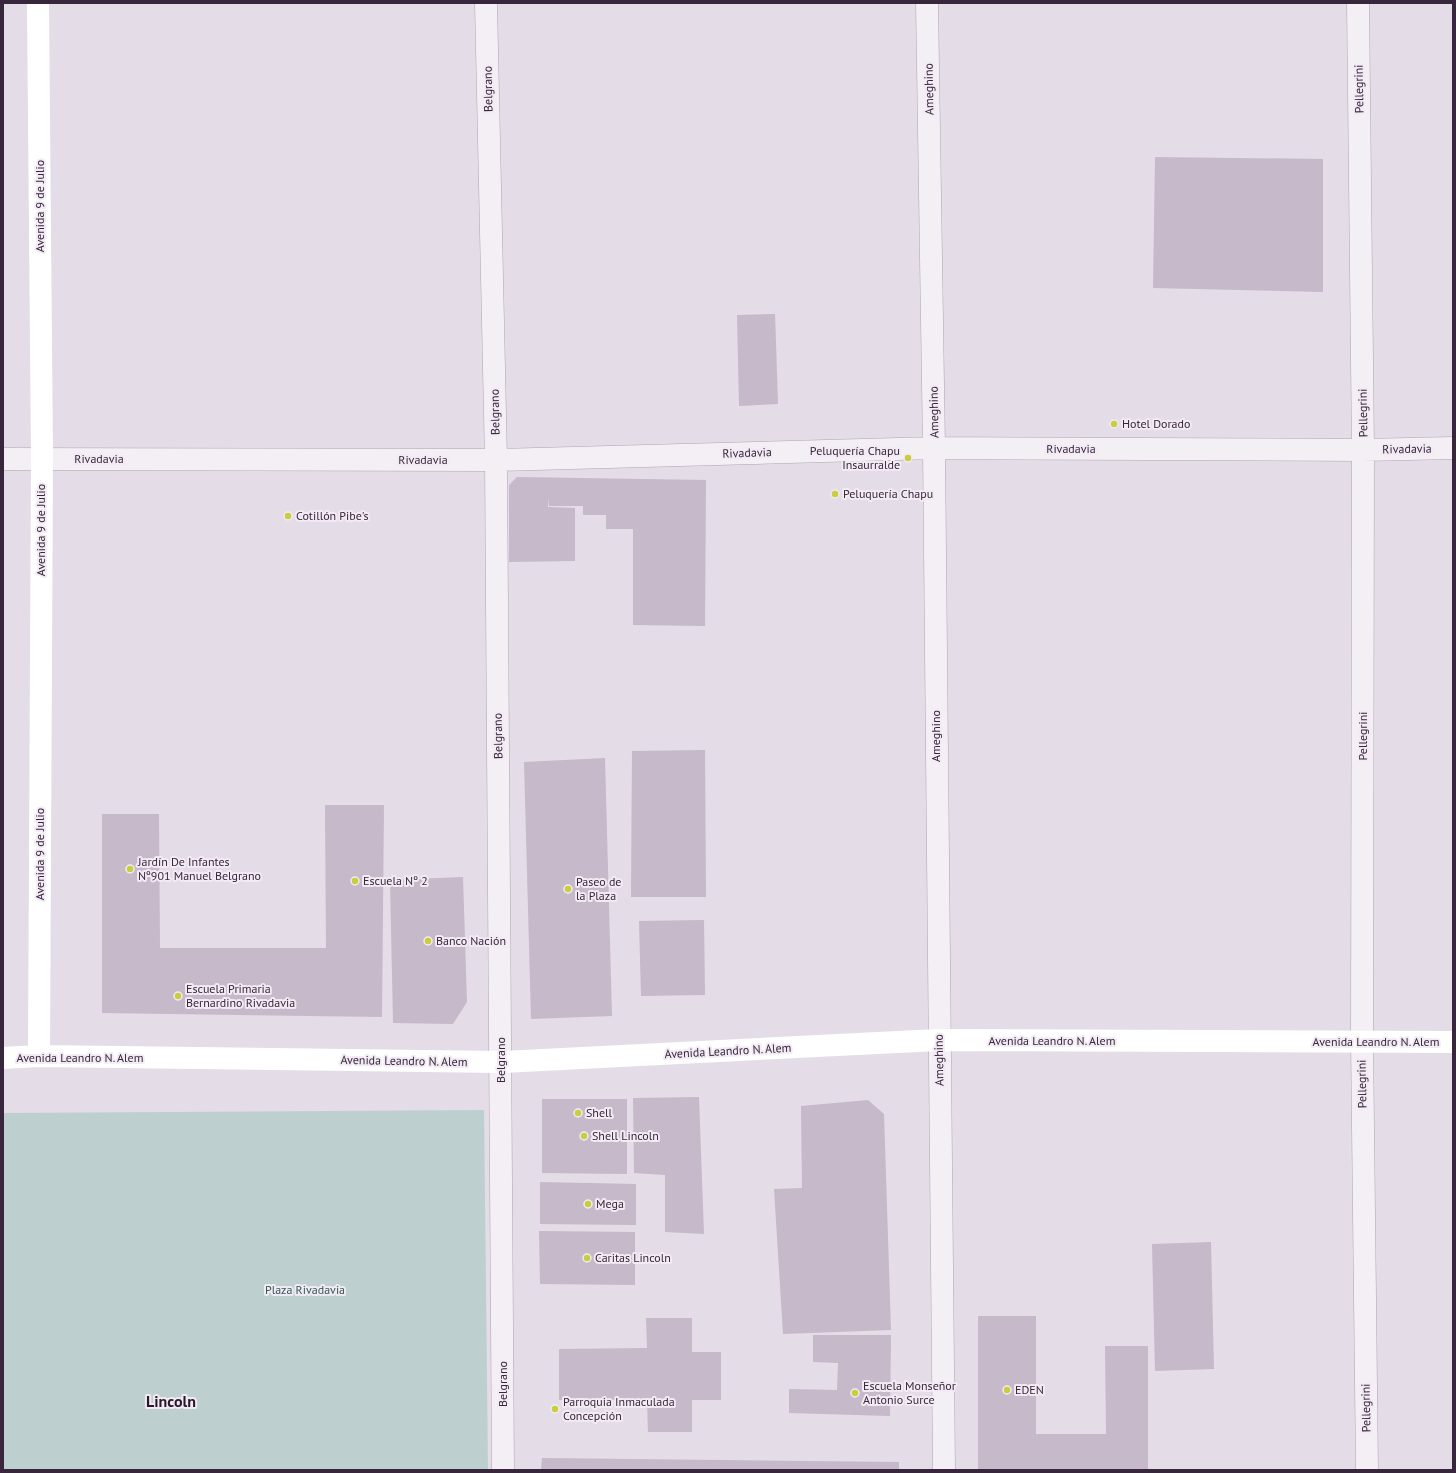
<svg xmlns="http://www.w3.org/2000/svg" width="1456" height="1473" font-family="'PT Sans',sans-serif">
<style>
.green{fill:#bdd0cf}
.building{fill:#c6b9c9}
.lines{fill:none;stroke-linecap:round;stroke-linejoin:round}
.minor-casing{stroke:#b0a5b3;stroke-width:23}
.minor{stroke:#f4eef5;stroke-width:22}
.secondary{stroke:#fff;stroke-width:22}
.poi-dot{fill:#cace3e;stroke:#f2ebf4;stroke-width:1.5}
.labels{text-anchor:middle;stroke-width:4;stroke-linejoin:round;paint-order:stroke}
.street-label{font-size:12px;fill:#38263c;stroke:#f2ebf4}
.poi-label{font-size:12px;fill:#38263c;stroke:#f2ebf4;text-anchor:start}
.park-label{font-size:12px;fill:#335858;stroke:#f2ebf4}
.district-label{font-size:16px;font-weight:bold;fill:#2a182d;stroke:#f2ebf4}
</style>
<rect width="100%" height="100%" fill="#e4dce6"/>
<path class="green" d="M484,1110l4,360h-485v-357z"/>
<path class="building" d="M1155,157l168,2v133l-170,-4z
M775,314l3,90 -39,2 -2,-91z
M517,477l189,3 -1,146 -72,-1v-96h-27v-14h-23v-9h-34v-8l-1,9 27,1v53l-66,1v-77z
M705,750l1,147h-75l1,-146z
M605,758l7,258 -81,3 -7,-257z
M325,805h59l-2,212 -280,-4v-199h57l1,134h166z
M463,877l4,125 -14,22 -60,-1 -3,-143z
M704,920l1,75 -64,1 -2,-75z
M699,1097l5,137 -39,-2v-57l-31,-2 -1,-75z
M542,1099h85v75l-85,-1z
M868,1100l16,14 7,216 -108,4 -9,-145 28,-1 -1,-82z
M540,1182l96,2v41l-96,-1z
M539,1231l96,1v53l-95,-1z
M1211,1242l3,127 -59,2 -3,-127z
M978,1316h58v118h70l-1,-88h43v124h-170z
M646,1318h46v34h29v48h-29v32h-44l-1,-32h-88v-51l88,-1z
M813,1335h78l-1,81 -101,-3v-24l48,1 1,-27 -25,-1z
M542,1458l357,4v8h-358z"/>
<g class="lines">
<g class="minor-casing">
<path id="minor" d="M486,3l10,457 7,1010
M927,3l7,445 10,1022
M1358,3l5,447 -1,591 5,429
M3,459l493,1 438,-12 429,2 90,-2"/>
</g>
<use href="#minor" class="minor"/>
<path class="secondary" d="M38,3l4,456 -3,597
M3,1058l36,-2 462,6 437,-22 515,2"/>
</g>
<g class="poi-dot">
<circle cx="1114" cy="424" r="4"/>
<circle cx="908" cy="458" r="4"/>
<circle cx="835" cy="494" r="4"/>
<circle cx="288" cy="516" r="4"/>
<circle cx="130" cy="869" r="4"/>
<circle cx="355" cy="881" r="4"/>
<circle cx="568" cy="889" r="4"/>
<circle cx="428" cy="941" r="4"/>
<circle cx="178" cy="996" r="4"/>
<circle cx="578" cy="1113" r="4"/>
<circle cx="584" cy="1136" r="4"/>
<circle cx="588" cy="1204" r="4"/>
<circle cx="587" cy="1258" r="4"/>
<circle cx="1007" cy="1390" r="4"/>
<circle cx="855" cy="1393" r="4"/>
<circle cx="555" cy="1409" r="4"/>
</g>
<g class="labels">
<g class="street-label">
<text transform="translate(488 89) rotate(-91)" y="4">Belgrano</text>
<text transform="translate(929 89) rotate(-91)" y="4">Ameghino</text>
<text transform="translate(1359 89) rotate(-91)" y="4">Pellegrini</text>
<text transform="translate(40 206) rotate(-90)" y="4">Avenida 9 de Julio</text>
<text transform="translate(495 412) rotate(-91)" y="4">Belgrano</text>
<text transform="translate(934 412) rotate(-91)" y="4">Ameghino</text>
<text transform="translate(1363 413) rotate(-91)" y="4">Pellegrini</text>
<text x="1071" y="453">Rivadavia</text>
<text transform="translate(1407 449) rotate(-1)" y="4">Rivadavia</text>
<text transform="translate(747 453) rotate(-2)" y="4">Rivadavia</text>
<text x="99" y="463">Rivadavia</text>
<text x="423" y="464">Rivadavia</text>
<text transform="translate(41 530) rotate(-90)" y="4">Avenida 9 de Julio</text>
<text transform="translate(498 736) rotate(-91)" y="4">Belgrano</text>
<text transform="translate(936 736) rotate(-90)" y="4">Ameghino</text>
<text transform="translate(1363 736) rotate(-90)" y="4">Pellegrini</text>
<text transform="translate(40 854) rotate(-90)" y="4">Avenida 9 de Julio</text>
<text x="1052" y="1045">Avenida Leandro N. Alem</text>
<text x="1376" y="1046">Avenida Leandro N. Alem</text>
<text transform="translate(728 1051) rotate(-3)" y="4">Avenida Leandro N. Alem</text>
<text x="80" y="1062">Avenida Leandro N. Alem</text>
<text transform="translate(501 1060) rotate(-90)" y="4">Belgrano</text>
<text transform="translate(939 1060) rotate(-91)" y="4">Ameghino</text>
<text transform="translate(404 1061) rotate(1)" y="4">Avenida Leandro N. Alem</text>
<text transform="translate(1362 1084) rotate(-91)" y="4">Pellegrini</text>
<text transform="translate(503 1384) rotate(-90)" y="4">Belgrano</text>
<text transform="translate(1366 1408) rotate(-91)" y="4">Pellegrini</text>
</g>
<g class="poi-label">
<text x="1122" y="428">Hotel Dorado</text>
<text x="900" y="455" text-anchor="end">Peluquería Chapu<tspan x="900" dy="14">Insaurralde</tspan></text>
<text x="843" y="498">Peluquería Chapu</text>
<text x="296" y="520">Cotillón Pibe's</text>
<text x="138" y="866">Jardín De Infantes<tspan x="138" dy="14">Nº901 Manuel Belgrano</tspan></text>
<text x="363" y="885">Escuela Nº 2</text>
<text x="576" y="886">Paseo de<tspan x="576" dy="14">la Plaza</tspan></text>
<text x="436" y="945">Banco Nación</text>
<text x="186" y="993">Escuela Primaria<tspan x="186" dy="14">Bernardino Rivadavia</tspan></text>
<text x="586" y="1117">Shell</text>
<text x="592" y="1140">Shell Lincoln</text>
<text x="596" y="1208">Mega</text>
<text x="595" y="1262">Caritas Lincoln</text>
<text x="863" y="1390">Escuela Monseñor<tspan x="863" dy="14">Antonio Surce</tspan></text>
<text x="1015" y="1394">EDEN</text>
<text x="563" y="1406">Parroquia Inmaculada<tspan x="563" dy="14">Concepción</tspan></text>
</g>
<g class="park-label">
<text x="305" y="1294">Plaza Rivadavia</text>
</g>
<g class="district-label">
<text x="171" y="1407">Lincoln</text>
</g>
</g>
<rect width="1456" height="1473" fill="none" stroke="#38263c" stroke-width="8"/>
</svg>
